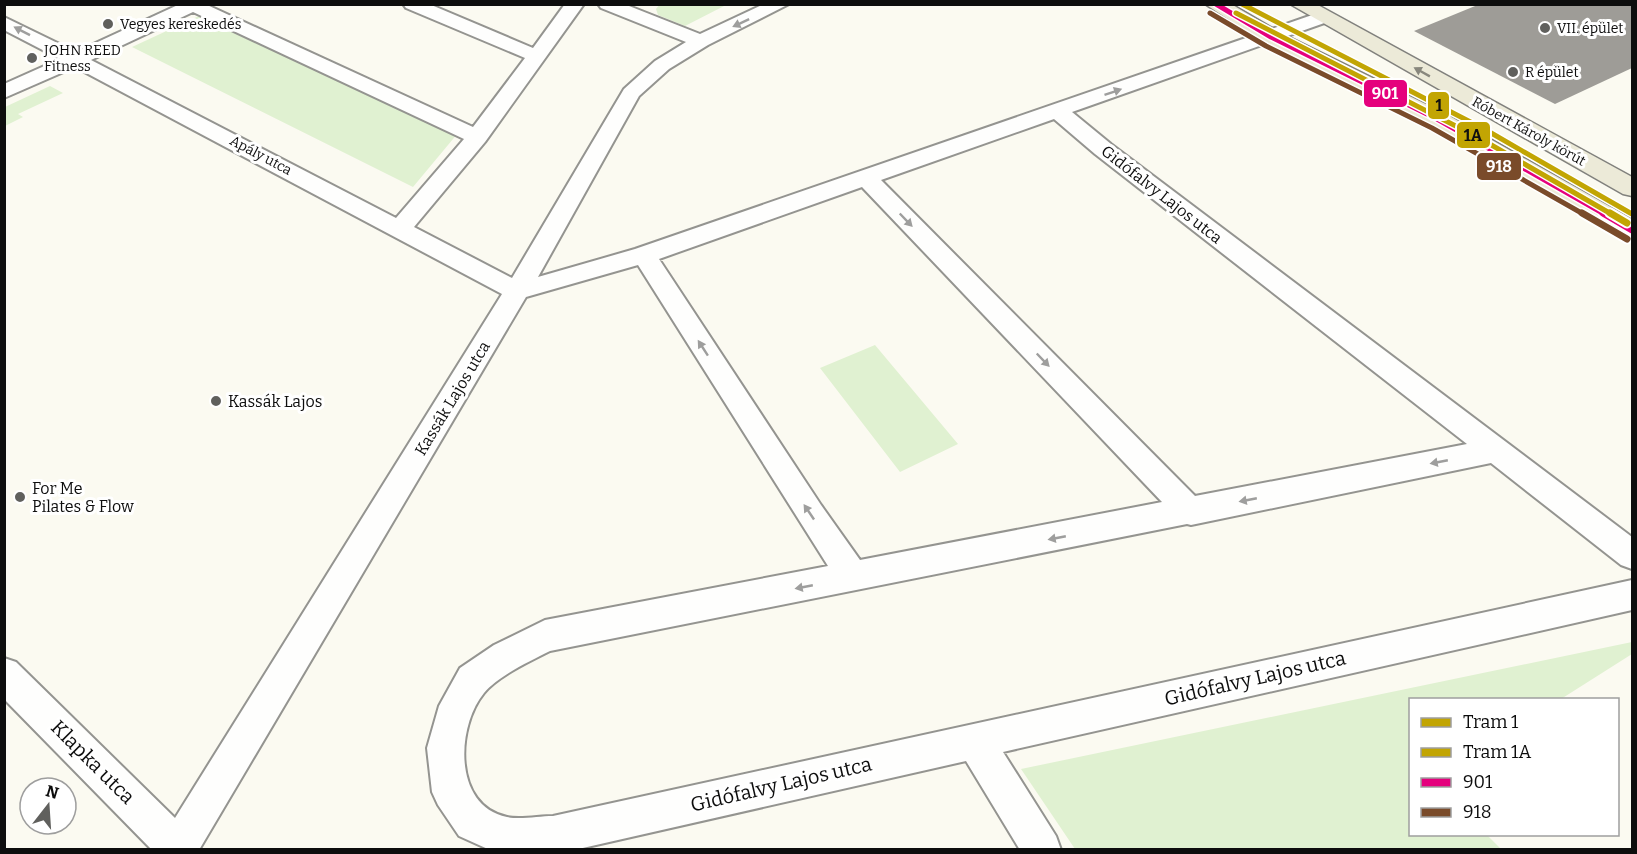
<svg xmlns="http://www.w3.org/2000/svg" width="1637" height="854" font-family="Bitter,serif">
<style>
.green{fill:#e0f1d1}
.building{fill:#9e9c97}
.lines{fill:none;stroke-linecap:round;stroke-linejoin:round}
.street-casing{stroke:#949490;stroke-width:4}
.primary-casing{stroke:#81817d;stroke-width:3}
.street{fill:#fefefd;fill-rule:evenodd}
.primary{fill:#ecead8;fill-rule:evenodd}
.bus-1-far1-casing{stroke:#fff;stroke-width:8}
.bus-1-casing{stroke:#fff;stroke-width:11}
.bus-2-far1-casing{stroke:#fff;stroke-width:8}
.bus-2-casing{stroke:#fff;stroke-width:11}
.bus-1-far1{stroke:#e5007d;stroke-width:5}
.bus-1{stroke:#e5007d;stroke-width:7}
.bus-2-far1{stroke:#7a4b2a;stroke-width:5}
.bus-2{stroke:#7a4b2a;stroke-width:7}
.tram-1-casing{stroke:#fff;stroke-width:8}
.tram-2-far1-casing{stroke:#fff;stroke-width:8}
.tram-2-casing{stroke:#fff;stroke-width:11}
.tram-1{stroke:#c2a503;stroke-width:5}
.tram-2-far1{stroke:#c2a503;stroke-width:5}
.tram-2{stroke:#c2a503;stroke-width:7}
.oneway{fill:#9e9e9d}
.oneway2{fill:#88877d}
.poi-dot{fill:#60605d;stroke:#fff;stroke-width:2}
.labels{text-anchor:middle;stroke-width:6;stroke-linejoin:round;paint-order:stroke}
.far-poi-label{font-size:14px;fill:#0d0d0d;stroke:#fff;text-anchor:start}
.far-street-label{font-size:14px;fill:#0d0d0d;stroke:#fff}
.street-label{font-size:16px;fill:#0d0d0d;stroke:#fff}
.poi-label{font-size:16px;fill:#0d0d0d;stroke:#fff;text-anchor:start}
.near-street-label{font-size:20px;fill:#0d0d0d;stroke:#fff}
.line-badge{stroke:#fff;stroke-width:2}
.badge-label{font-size:16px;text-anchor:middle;font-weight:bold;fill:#fff}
.pale-badge-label{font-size:16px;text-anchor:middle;font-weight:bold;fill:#111}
</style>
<rect width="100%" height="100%" fill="#fbfaf1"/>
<path class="green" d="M660,4h66v1l-41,21 -27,-11 -2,-6z
M201,15l257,118 -45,54 -281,-140z
M50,86l13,7 -45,21 5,3 -18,9v-19z
M875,345l83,99 -58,28 -80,-104z
M1632,642v12l-71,45 -151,1v134l77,1 14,14h-426l-54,-80z"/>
<path class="building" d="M1480,4h152v64l-77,36 -141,-73z"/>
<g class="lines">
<g class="street-casing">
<path id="street" d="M180,4h25l268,123 52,-69 -119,-50 -3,-4h26l104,44 32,-44h19l-99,138 -71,85 98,51 112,-189 31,-28 31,-19 -85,-34 -3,-4h26l76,30 64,-30h25l-81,41 -39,24 -30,27 -101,181 97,-28 683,-236h12l3,4 -3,4 -258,91 39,32 521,393v32l-11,-4 -130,-102 -300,62 -4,-1 -637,127c-20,10 -52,25 -66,42 -28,34 -31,113 23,124 13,3 32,-1 46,-1l1079,-236v30l-629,142 53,84 5,14h-41l-54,-89 -392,89h-84l-31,-14 -21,-31 -6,-13 -5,-44 12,-42 21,-38 34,-23 51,-25 283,-54 -190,-301 -112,32 -327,553h-47l-148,-151v-41l12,4 159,156 327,-524 -427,-227 -71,31v-14l56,-25 -56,-29v-13l72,35zM193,12l271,127 -68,79 -305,-158zM1054,119l41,35 372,290 -272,52 -314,-316zM862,187l300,315 -302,58 -39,-55 -162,-246z"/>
</g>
<g class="primary-casing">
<path id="primary" d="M1205,4h26l48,28 167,82 186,105v20l-10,-3 -194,-112 -165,-82z
M1290,4h26l316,173v19l-9,-2z"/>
</g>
<use href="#street" class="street"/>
<use href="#primary" class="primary"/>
<g class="bus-1-far1-casing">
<path id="bus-1-far1" d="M1216,4l55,33 166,82 169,96"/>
</g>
<g class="bus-1-casing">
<path id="bus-1" d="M1603,213l29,17"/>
</g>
<g class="bus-2-far1-casing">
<path id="bus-2-far1" d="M1210,13l56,33 166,82 153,87"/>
</g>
<g class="bus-2-casing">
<path id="bus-2" d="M1582,213l45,26"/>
</g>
<use href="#bus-1-far1" class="bus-1-far1"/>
<use href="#bus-1" class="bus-1"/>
<use href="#bus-2-far1" class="bus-2-far1"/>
<use href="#bus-2" class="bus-2"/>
<g class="tram-1-casing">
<path id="tram-1" d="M1242,4l244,126 146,84"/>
</g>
<g class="tram-2-far1-casing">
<path id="tram-2-far1" d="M1236,13l245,126 132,76"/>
</g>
<g class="tram-2-casing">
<path id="tram-2" d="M1610,213l17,10"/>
</g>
<use href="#tram-1" class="tram-1"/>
<use href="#tram-2-far1" class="tram-2-far1"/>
<use href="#tram-2" class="tram-2"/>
</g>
<defs><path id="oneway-solid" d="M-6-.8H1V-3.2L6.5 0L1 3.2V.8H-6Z" transform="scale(1.5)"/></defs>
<g class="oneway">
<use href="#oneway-solid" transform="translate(741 23) rotate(155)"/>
<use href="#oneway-solid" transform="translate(22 31) rotate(-153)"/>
<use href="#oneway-solid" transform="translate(1113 92) rotate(-19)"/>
<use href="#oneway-solid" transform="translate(906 220) rotate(46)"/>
<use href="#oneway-solid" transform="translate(703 348) rotate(-123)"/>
<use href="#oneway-solid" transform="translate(1043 360) rotate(46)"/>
<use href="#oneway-solid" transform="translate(1439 462) rotate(169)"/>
<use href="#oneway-solid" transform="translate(1248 500) rotate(169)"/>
<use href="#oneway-solid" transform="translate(809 512) rotate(-124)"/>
<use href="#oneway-solid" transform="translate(1057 538) rotate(169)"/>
<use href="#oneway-solid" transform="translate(804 587) rotate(169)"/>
</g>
<use class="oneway2" href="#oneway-solid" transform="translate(1422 72) rotate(-151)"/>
<g class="poi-dot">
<circle cx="108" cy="24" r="6"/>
<circle cx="1545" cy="28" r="6"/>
<circle cx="32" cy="58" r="6"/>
<circle cx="1513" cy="72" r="6"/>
<circle cx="216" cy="401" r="6"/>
<circle cx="20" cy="497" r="6"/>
</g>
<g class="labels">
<g class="far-poi-label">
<text x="120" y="29">Vegyes kereskedés</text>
<text x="1557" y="33">VII. épület</text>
<text x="44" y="55">JOHN REED<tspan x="44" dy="16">Fitness</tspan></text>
<text x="1525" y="77">R épület</text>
</g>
<g class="far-street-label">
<text transform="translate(1529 131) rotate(29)" y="5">Róbert Károly körút</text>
<text transform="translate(261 155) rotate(28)" y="5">Apály utca</text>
</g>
<g class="street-label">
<text transform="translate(1162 194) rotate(38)" y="6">Gidófalvy Lajos utca</text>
<text transform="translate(452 398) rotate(-59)" y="6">Kassák Lajos utca</text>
</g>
<g class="poi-label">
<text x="228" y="407">Kassák Lajos</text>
<text x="32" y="494">For Me<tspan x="32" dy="18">Pilates &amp; Flow</tspan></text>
</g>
<g class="near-street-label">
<text transform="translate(1255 678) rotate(-13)" y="7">Gidófalvy Lajos utca</text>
<text transform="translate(93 762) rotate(45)" y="7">Klapka utca</text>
<text transform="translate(781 784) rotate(-13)" y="7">Gidófalvy Lajos utca</text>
</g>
</g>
<g class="line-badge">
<rect x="1363" y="79" width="45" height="29" rx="6" fill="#e5007d"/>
<rect x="1427" y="91" width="23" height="29" rx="6" fill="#c2a503"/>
<rect x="1456" y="121" width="35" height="28" rx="6" fill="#c2a503"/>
<rect x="1476" y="152" width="46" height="29" rx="6" fill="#7a4b2a"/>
</g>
<g class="badge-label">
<text x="1385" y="99">901</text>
<text x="1499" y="172">918</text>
</g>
<g class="pale-badge-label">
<text x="1439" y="111">1</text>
<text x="1473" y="141">1A</text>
</g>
<rect width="1637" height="854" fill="none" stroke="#0d0d0d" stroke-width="12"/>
<rect x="1409" y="698" width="210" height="138" fill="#ffffff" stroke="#9e9e9e" stroke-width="1.5"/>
<rect x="1421" y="718" width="30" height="9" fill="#c2a503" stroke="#9e9e9e" stroke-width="1.5"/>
<text x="1463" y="728" font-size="18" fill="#0d0d0d">Tram 1</text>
<rect x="1421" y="748" width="30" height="9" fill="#c2a503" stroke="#9e9e9e" stroke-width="1.5"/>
<text x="1463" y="758" font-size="18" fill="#0d0d0d">Tram 1A</text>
<rect x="1421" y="778" width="30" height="9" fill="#e5007d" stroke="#9e9e9e" stroke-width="1.5"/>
<text x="1463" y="788" font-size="18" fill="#0d0d0d">901</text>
<rect x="1421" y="808" width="30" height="9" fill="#7a4b2a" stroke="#9e9e9e" stroke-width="1.5"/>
<text x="1463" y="818" font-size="18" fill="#0d0d0d">918</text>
<g transform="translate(48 806) rotate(17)"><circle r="28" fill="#ffffff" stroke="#9e9e9e" stroke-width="1.5"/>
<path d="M0-4.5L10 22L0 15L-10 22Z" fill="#60605d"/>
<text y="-9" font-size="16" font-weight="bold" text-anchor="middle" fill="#0d0d0d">N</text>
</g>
</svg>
